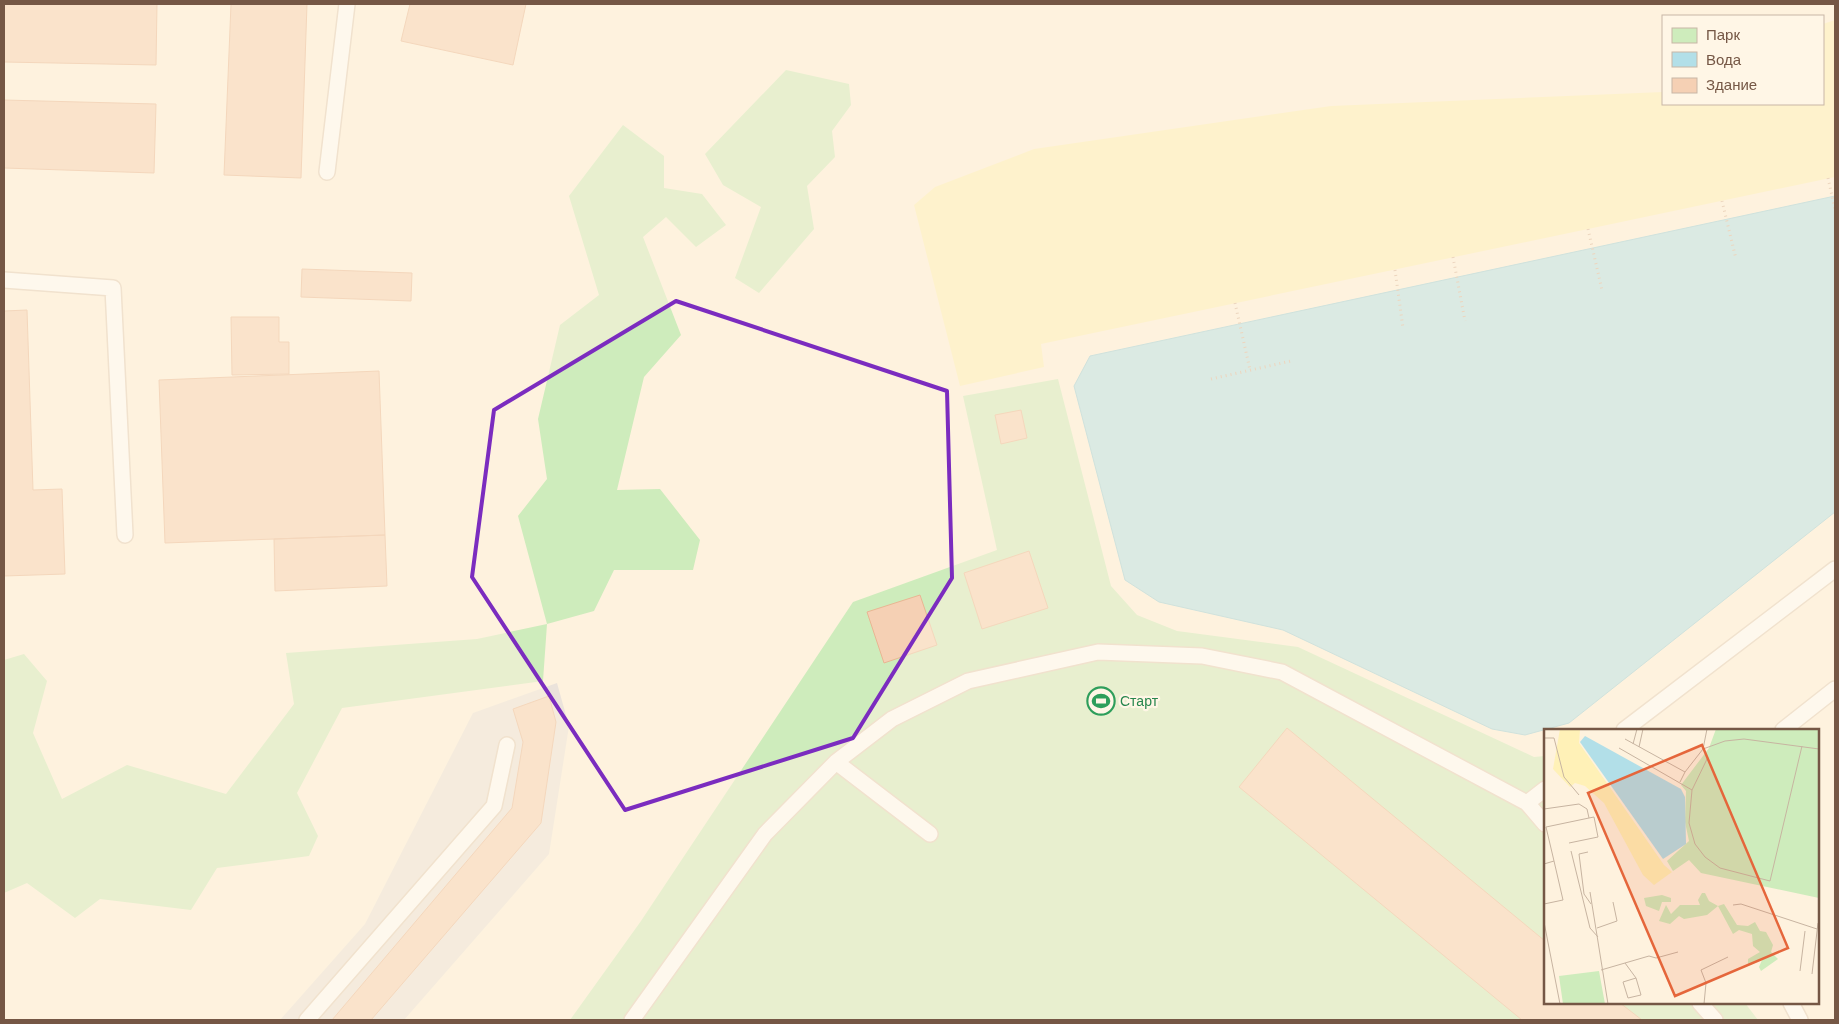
<svg xmlns="http://www.w3.org/2000/svg" width="1839" height="1024" font-family="Barlow,sans-serif">
<style>
.industrial{fill:#ebe3db}
.green{fill:#ceecbc}
.sand{fill:#fff1b7}
.water{fill:#b2dfe8;stroke:#98ceda}
.building{fill:#f5d0b4;stroke:#e9b693}
.lines{fill:none;stroke-linecap:round;stroke-linejoin:round}
.service-casing{stroke:#e2ceba;stroke-width:18}
.path{stroke:#d9b398;stroke-width:3;stroke-dasharray:1 4;stroke-linecap:butt}
.service{stroke:#fff;stroke-width:15}
.marked{fill:none;stroke:#7b2cbf;stroke-width:4;stroke-linejoin:round}
.labels{text-anchor:middle;stroke-width:4.5;stroke-linejoin:round;paint-order:stroke}
.leisure-label{font-size:14px;fill:#27864d;stroke:#fff6e6;text-anchor:start}
.inset-road{fill:none;stroke:#c7b4a1;stroke-width:1}
.view{fill:#e5663b;fill-opacity:0.15;stroke:#e5663b;stroke-width:2.5}
.inset-edge{fill:none;stroke:#755745;stroke-width:2.5}
</style>
<rect width="100%" height="100%" fill="#fef2de"/>
<path class="industrial" d="M557,683l12,43 -20,128 -145,166h-124l85,-96 108,-211z"/>
<path class="green" d="M786,70l63,14 2,21 -19,26 3,26 -28,29 7,43 -55,64 -24,-15 26,-71 -38,-22 -18,-31z
M623,125l41,31v32l38,6 24,31 -30,22 -30,-30 -23,20 38,98 -37,42 -27,113 43,-1 40,51 -7,30h-79l-20,41 -47,13 -4,57 -201,27 -45,85 21,43 -9,20 -92,12 -26,42 -91,-11 -25,19 -48,-35 -23,10v-233l20,-6 23,27 -14,52 29,66 65,-34 99,29 68,-90 -8,-51 191,-14 70,-15 -29,-108 29,-37 -9,-60 22,-94 39,-30 -30,-99z
M1058,379l53,207 26,29 40,16 121,16 236,110 11,-1v247h200l13,17h-1188l71,-99 212,-319 144,-52 -34,-154z"/>
<path class="sand" d="M1835,20v157l-794,167 3,23 -84,19 -46,-181 21,-18 99,-38 297,-43 332,-14v12h160v-80z"/>
<path class="water" d="M1835,196v316l-266,211 -44,12 -33,-6 -209,-99 -124,-28 -34,-22 -51,-194 16,-30z"/>
<path class="building" d="M4,4h153l-1,61 -152,-3z
M231,4h76l-6,174 -77,-3z
M410,4h116l-13,61 -112,-24z
M4,100l152,4 -2,69 -150,-5z
M302,269l110,4 -1,28 -110,-4z
M27,310l6,180 29,-1 3,85 -61,2v-265z
M231,317h48v25h10v32l-57,1z
M379,371l6,164 -220,8 -6,-163z
M1021,410l6,28 -26,6 -6,-29z
M385,535l2,51 -112,5 -1,-52z
M1029,551l19,57 -66,21 -18,-56z
M920,595l17,50 -53,18 -17,-51z
M549,696l7,26 -15,101 -170,197h-39l180,-212 11,-66 -10,-33z
M1287,728l258,213v62h75l22,17h-120l-283,-233z"/>
<g class="lines">
<g class="service-casing">
<path id="service" d="M327,172l20,-168
M4,280l109,8 12,247
M1624,730l211,-161
M1783,730l52,-41
M836,762l94,72
M1527,803l18,-14
M1700,1003l15,17
M1791,1003l9,17
M307,1020l187,-214 13,-61
M632,1020l133,-186 71,-72 56,-43 76,-38 130,-29 104,4 80,16 245,131 18,21"/>
</g>
<path class="path" d="M1828,178l7,31
M1722,201l14,58
M1588,229l14,61
M1453,257l12,64
M1395,270l8,58
M1235,303l15,67
M1211,379l80,-18"/>
<use href="#service" class="service"/>
</g>
<path d="M0 0H1839V1024H0ZM676,301l271,90 5,187 -99,160 -228,72 -153,-233 22,-167z" fill="#fef2de" fill-opacity=".55" fill-rule="evenodd"/>
<path class="marked" d="M676,301l271,90 5,187 -99,160 -228,72 -153,-233 22,-167z"/>
<defs>
<g id="stadium-ring" transform="scale(1.4375)"><circle r="9.5" fill="#fff6e6" stroke="#2e9e5b" stroke-width="1.5"/><path d="M0-5a6.5 5 0 1 0 0 10a6.5 5 0 1 0 0-10ZM-3.5-1.8h7v3.6h-7Z" fill="#2e9e5b"/></g>
</defs>
<g fill-rule="evenodd">
<use href="#stadium-ring" x="1101" y="701"/>
</g>
<g class="labels">
<g class="leisure-label">
<text x="1120" y="706">Старт</text>
</g>
</g>
<g transform="translate(1544 729)">
<rect width="275" height="275" fill="#fef2de"/>
<path d="M172,0h103v169l-118,-25 -12,-13 -16,11 -6,-10 22,-20 -4,-19 1,-31 -5,-6 28,-37zM158,164h3l4,8 9,5 6,-2 13,21 11,1 7,-4 5,9 6,1 7,13 -2,7 7,7 -17,12 -2,-4 3,-7 -14,5v-6l12,-7 -7,-6 -1,-12 -13,-4 -6,4 -15,-28 -11,9 -23,4 -5,-3 -9,8 -11,-3 7,-16 5,9 9,-9h20l-2,-5zM118,166l9,3v4h-9l-3,9 -13,-5 -2,-8zM55,242l6,33h-42l-4,-28z" fill="#ceecbc"/>
<path d="M16,0l20,1 -1,13 85,122 8,7 -18,13 -11,-10 -39,-72 -19,-17 -10,-3 -5,4 -17,-18z" fill="#fff1b7"/>
<path d="M41,7l96,53 4,8 1,47 -23,15 -83,-117z" fill="#b2dfe8"/>
<path class="inset-road" d="M0,9h10l10,39 15,18M81,10l60,33 -5,10M89,15l4,-15M95,18l4,-18M75,19l73,42M159,20l22,-8 19,-2 75,10M164,28l-16,33 -3,33 6,21 10,13 15,11 50,13 32,-135M141,43l18,-23 4,-20M0,80l35,-5 8,5 2,9 -43,9 8,34 -10,3M25,114l29,-6 -4,-20 -5,1M27,122l19,77 8,9M44,123l-9,2 5,40 7,10M46,163l18,112M0,175l19,-4 -9,-39M189,176l8,-1 76,25M0,193l16,82M53,199l20,-7 -4,-19M81,234l11,15 5,17 -13,3 -5,-16 13,-4M57,241l48,-14 7,2 22,-6M256,242l5,-40M268,245l6,-51M160,275l2,-21 -5,-13 27,-13"/>
<path class="view" d="M158,16l86,203 -113,48 -87,-203z"/>
<rect width="275" height="275" class="inset-edge"/>
</g>
<rect width="1839" height="1024" fill="none" stroke="#755745" stroke-width="10"/>
<rect x="1662" y="15" width="162" height="90" fill="#fff6e6" stroke="#c8b6a6"/>
<rect x="1672" y="28" width="25" height="15" fill="#ceecbc" stroke="#c8b6a6"/>
<text x="1706" y="40" font-size="15" fill="#755745">Парк</text>
<rect x="1672" y="52" width="25" height="15" fill="#b2dfe8" stroke="#c8b6a6"/>
<text x="1706" y="65" font-size="15" fill="#755745">Вода</text>
<rect x="1672" y="78" width="25" height="15" fill="#f5d0b4" stroke="#c8b6a6"/>
<text x="1706" y="90" font-size="15" fill="#755745">Здание</text>
</svg>
